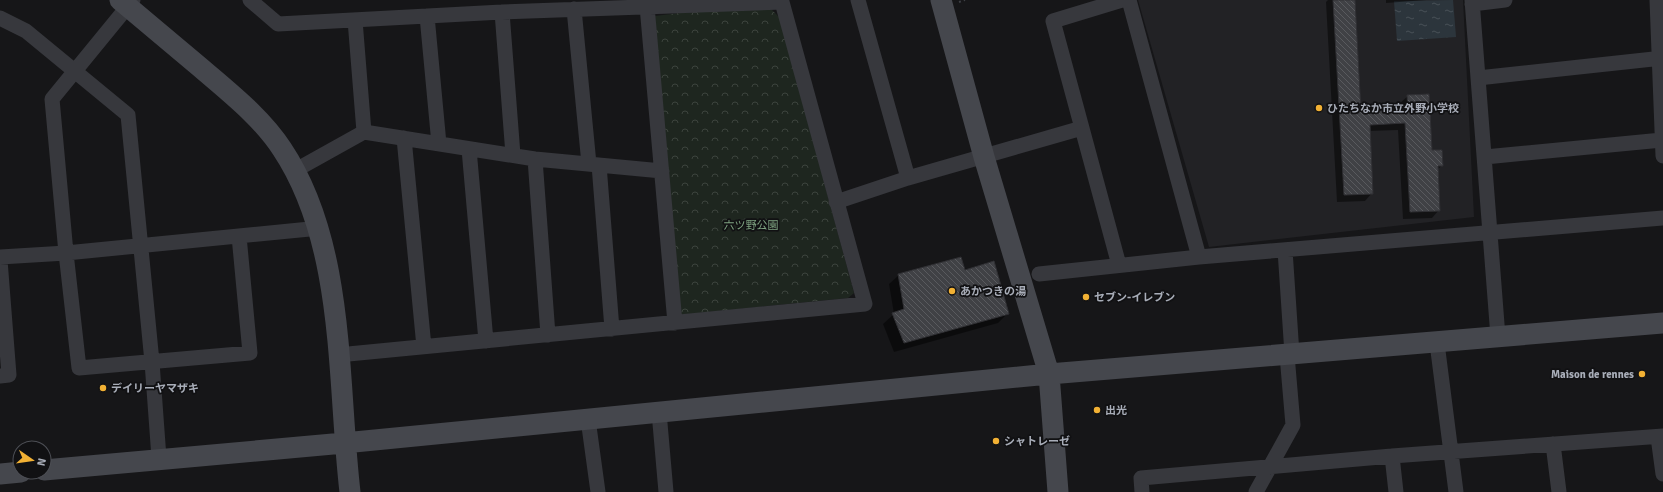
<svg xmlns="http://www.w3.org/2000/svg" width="1663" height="492" font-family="Signika,'Noto Sans JP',sans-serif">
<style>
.built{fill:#222225}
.park{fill:url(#park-crowns)}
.water{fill:url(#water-ripples)}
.shadow{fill:#0007}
.building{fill:url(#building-back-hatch);stroke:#303034}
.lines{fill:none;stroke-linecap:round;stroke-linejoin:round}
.path{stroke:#3d3f44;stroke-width:2;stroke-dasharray:2 3;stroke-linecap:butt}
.street{stroke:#37383d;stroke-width:15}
.secondary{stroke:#45474d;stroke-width:21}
.poi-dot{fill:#f2b134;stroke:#111113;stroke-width:1.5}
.labels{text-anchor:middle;stroke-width:3.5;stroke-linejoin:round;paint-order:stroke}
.poi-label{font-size:11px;font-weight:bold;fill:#a8adb8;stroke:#111113;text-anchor:start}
.park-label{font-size:11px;fill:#7fa381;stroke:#111113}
</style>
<defs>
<pattern id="park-crowns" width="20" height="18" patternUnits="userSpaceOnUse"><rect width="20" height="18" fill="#1e261f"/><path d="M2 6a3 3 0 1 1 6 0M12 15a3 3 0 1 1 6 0" fill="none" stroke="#3c433d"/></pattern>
<pattern id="water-ripples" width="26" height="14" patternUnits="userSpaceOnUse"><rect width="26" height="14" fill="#2c353c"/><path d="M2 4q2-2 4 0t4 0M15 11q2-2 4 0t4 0" fill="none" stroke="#485056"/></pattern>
<pattern id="building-back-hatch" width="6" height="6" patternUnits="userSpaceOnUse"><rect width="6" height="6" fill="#404145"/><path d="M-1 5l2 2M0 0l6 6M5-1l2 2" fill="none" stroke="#595a5e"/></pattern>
</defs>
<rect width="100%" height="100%" fill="#161618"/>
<path class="built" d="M1138,0h325l11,217 -265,30z"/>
<path class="park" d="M769,7l11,11 74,275 -6,5 -170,17 -23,-299 57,-7z"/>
<path class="water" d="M1453,0l3,37 -59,4 -3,-40z"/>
<path class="shadow" d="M1328,0h26l6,113 41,-2 -1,-8 8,-7 24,55 10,14 -5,5 2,40 -7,8 -29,1 -5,-89 -29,1 3,62 -7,8 -28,1 -11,-200z
M1386,0h40l-40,3z
M965,272l43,41 -10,10 -104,29 -11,-28 11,-10 -5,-30 10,-9z"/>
<path class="building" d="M1333,0h22l6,112 47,-3 -1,-14 22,-1 3,56h10l1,16h-5l2,45 -30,1 -5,-89 -35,2 3,69 -29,1z
M961,257l4,13 29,-9 15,53 -105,29 -12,-30 12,-4 -6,-35z"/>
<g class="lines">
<path class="path" d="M959,2l6,-2"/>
<path class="street" d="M133,0l-81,99 14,154 13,115 171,-15 -11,-117
M250,0l28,24 224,-12 280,-10
M858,0l50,178
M1129,0l70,257
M1472,0l26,337
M1657,0l6,156
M1472,4l33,-4
M647,6l28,317
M574,9l15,155
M502,12l11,143
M427,16l12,128
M0,18l26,13 102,84 24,247 7,96
M355,20l9,112
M1478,78l185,-20
M404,138l20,209
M469,149l17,192
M1485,157l177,-17
M535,159l13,176
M599,165l13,164
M294,171l70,-39 171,27 127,12
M836,202l72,-24 174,-50
M1285,250l7,104
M0,257l66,-4 254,-25
M0,260l9,115 -9,1
M1119,265l-66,-244 69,-21
M1039,274l160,-17 464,-39
M1437,343l19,149
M338,355l527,-51 -83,-302
M659,412l7,80
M588,419l10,73
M1658,437l5,37
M1553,444l6,48
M1392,456l4,36
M1142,492l-1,-14 251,-22 271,-20
M1256,492l37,-67 -6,-70"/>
<path class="secondary" d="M120,0c27,23 54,45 81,68 29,25 60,49 81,81 64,96 55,232 68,343
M941,0l43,157 65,217 9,118
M44,470l300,-27 705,-69 614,-51
M0,474l21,-2"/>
</g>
<g class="poi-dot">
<circle cx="1319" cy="108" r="4"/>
<circle cx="952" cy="291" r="4"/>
<circle cx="1086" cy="297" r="4"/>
<circle cx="1642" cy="374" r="4"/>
<circle cx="103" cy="388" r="4"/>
<circle cx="1097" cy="410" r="4"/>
<circle cx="996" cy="441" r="4"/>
</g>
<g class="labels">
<g class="poi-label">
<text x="1327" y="112">ひたちなか市立外野小学校</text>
<text x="960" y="295">あかつきの湯</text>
<text x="1094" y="301">セブン-イレブン</text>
<text x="1634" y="378" text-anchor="end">Maison de rennes</text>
<text x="111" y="392">デイリーヤマザキ</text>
<text x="1105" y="414">出光</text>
<text x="1004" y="445">シャトレーゼ</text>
</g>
<g class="park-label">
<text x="751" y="229">六ツ野公園</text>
</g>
</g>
<g transform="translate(32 460) rotate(103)"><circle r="19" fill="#111113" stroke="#4d4f55"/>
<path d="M0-3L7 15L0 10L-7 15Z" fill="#f2b134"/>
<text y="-6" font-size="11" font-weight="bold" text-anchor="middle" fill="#a8adb8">N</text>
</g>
</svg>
